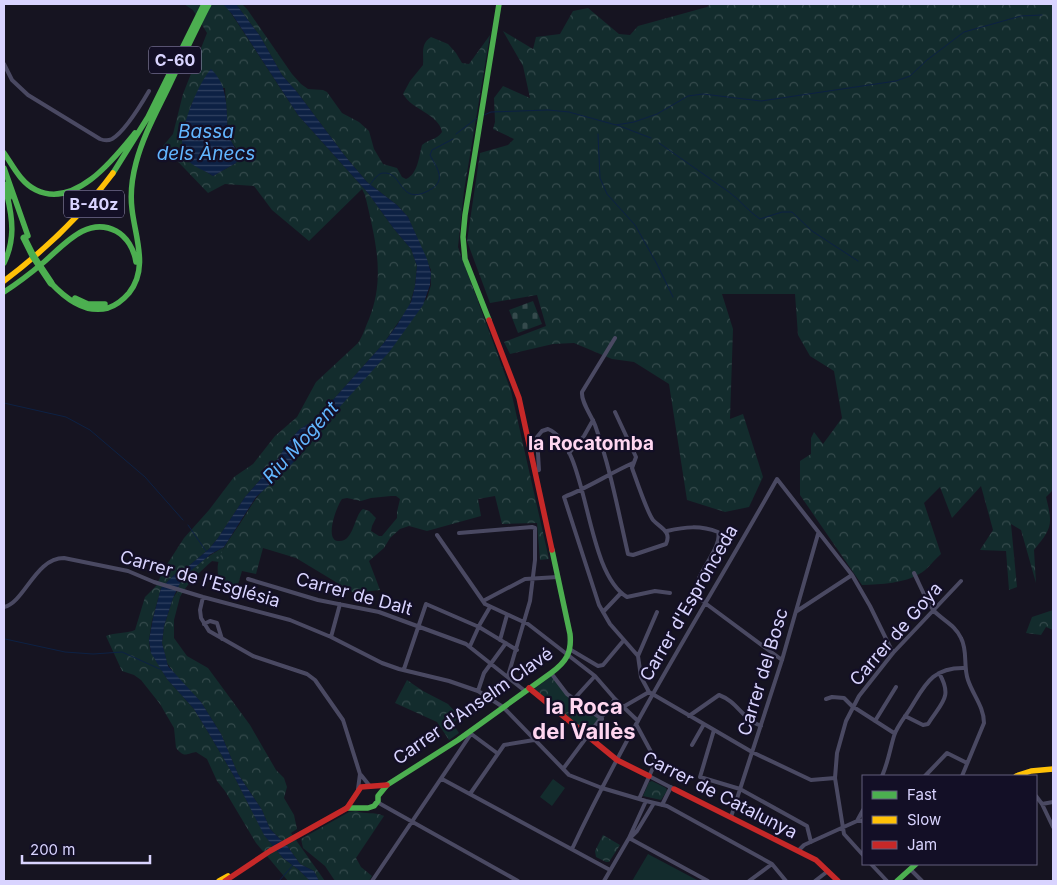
<svg xmlns="http://www.w3.org/2000/svg" width="1057" height="885" font-family="Inter,sans-serif">
<style>
.grass{fill:url(#grass-dots)}
.forest{fill:url(#forest-crowns);fill-rule:evenodd}
.cemetery{fill:url(#cemetery-stones)}
.garden{fill:#132c2d}
.water{fill:url(#water-rules)}
.lines{fill:none;stroke-linecap:round;stroke-linejoin:round}
.stream{stroke:#0d2144;stroke-width:1}
.street{stroke:#4a4962;stroke-width:4}
.fast{stroke:#4caf50;stroke-width:5.5}
.slow{stroke:#ffc107;stroke-width:5.5}
.jam{stroke:#c62828;stroke-width:5.5}
.fast-bridge{stroke:#4caf50;stroke-width:7}
.labels{text-anchor:middle;stroke-width:4.5;stroke-linejoin:round;paint-order:stroke}
.shield{fill:#130f26;stroke:#9e99be;stroke-width:1}
.shield-label{font-size:16px;font-weight:bold;fill:#d9d4ff}
.street-label{font-size:18px;fill:#d9d4ff;stroke:#130f26}
.water-label{font-size:19px;font-style:italic;fill:#62b6ff;stroke:#130f26}
.neighbourhood-label{font-size:19px;font-weight:bold;fill:#ffd6f0;stroke:#130f26}
.district-label{font-size:22px;font-weight:bold;fill:#ffd6f0;stroke:#130f26}
</style>
<defs>
<pattern id="grass-dots" width="8" height="8" patternUnits="userSpaceOnUse" patternTransform="scale(1.25)"><rect width="8" height="8" fill="#132c2d"/><path d="M2 2h.1M6 6h.1" fill="none" stroke="#354a4c" stroke-width="1.8" stroke-linecap="round"/></pattern>
<pattern id="forest-crowns" width="20" height="18" patternUnits="userSpaceOnUse" patternTransform="scale(1.25)"><rect width="20" height="18" fill="#132c2d"/><path d="M2 6a3 3 0 1 1 6 0M12 15a3 3 0 1 1 6 0" fill="none" stroke="#354a4c"/></pattern>
<pattern id="cemetery-stones" width="16" height="16" patternUnits="userSpaceOnUse" patternTransform="scale(1.25)"><rect width="16" height="16" fill="#132c2d"/><path d="M2 7V4a2 2 0 0 1 4 0v3zM10 15v-3a2 2 0 0 1 4 0v3z" fill="#354a4c"/></pattern>
<pattern id="water-rules" width="6" height="5" patternUnits="userSpaceOnUse" patternTransform="scale(1.25)"><rect width="6" height="5" fill="#0d2144"/><path d="M0 2.5h6" fill="none" stroke="#304060"/></pattern>
</defs>
<rect width="100%" height="100%" fill="#161421"/>
<path class="grass" d="M224,547l-5,15 -7,-1c-12,11 -24,21 -32,36l-3,-5c3,-19 30,-35 47,-45z"/>
<path class="forest" d="M184,4h39l4,3 71,108 70,78 26,36 17,20 6,17 -2,20 -6,21 -26,37 -68,76 -15,9 -10,11 -15,23 -30,34 -27,41 -9,11 -24,20 -11,6 -13,13 -9,33 -3,19 1,10 17,29 27,30 14,23 26,44 31,60 18,22 16,12 11,11h-22l-32,-38 -31,-52 -8,-10 -10,-22 -11,-7c-11,2 -11,6 -20,-4l-2,-20 -14,-24 -19,-24 -7,-5 -12,-4 -16,-35c9,-4 20,-2 29,-6l10,-33 11,-11 8,-17 20,-31 25,-28 25,-33 19,-13 22,-28 22,-19 19,-35 42,-39c5,-7 7,-15 11,-24 17,-42 6,-81 -4,-124l-3,-6 -53,52 -37,-31 -18,-24 -29,-2 -17,9 -45,-47 10,-12 10,-40 24,-61 -14,-23zM225,88l3,44 2,8 6,8v15l-23,13 -10,-6 -18,-45 7,-22 8,-14z
M236,4h6l5,5 45,65 9,10 7,5 15,1 4,2 15,21 17,9 10,9 5,18 9,15 14,4 5,9 4,2c12,-5 13,-23 16,-34 7,-6 15,-5 20,-13 -3,-18 -30,-22 -39,-38l7,-13 13,-16c1,-11 -3,-21 8,-28l17,7 8,9 6,10 7,1 21,-29 -26,156 -6,56 53,144 38,168 -9,1 -3,-37 -35,1 -7,-28 -17,3 3,17 -54,15 -18,-5 -9,3 -10,9 -6,10 -15,13 11,29 -26,3 -58,-35 -33,-10 -7,26 -14,-3 -6,20 -16,-10c-9,-21 10,-42 21,-59 7,-11 13,-22 22,-32 12,-13 27,-23 39,-37l125,-155 4,-13v-15l-23,-53 -11,-12 -30,-23 -22,-26 -48,-64 -15,-17 -22,-39zM391,496h5l4,3 -3,13v6l-15,18h-3l-8,-5 1,-5 4,-8 -7,-7 -6,-2c-9,6 -9,34 -25,32 -14,-1 -1,-36 4,-42l5,-1 14,3 10,-3z
M710,4h343v486l-7,7c7,28 6,31 -12,53l2,33 -15,-53 -10,-6 6,63 -8,3 -3,-39 -26,-1 13,-20 -12,-44 -29,32 -12,-31 -16,16 17,51c-7,6 -13,15 -20,19 -18,11 -39,11 -59,12l-62,-90v-34l11,-7v-16l3,-6 9,12 19,-26 -8,-47 -24,-15 -12,-21 -3,-41h-73l11,35 -3,90 13,-5 20,63 -14,30 -24,5 -38,-12 -18,-116 -35,-22 -22,-3 -38,-16 -21,1 -43,10 -6,-12 42,-16 -9,-31 -47,8 -23,-62 13,-88 28,-8 6,-6 -21,-10 2,-7 -1,-24 9,-12 27,12 -7,-32 -20,-35 30,18 3,-12 24,-3 13,-23 15,-3 31,26 11,1 8,-9 69,-19z
M177,592l3,5 -6,23v18l13,18 21,12 42,57 26,45 8,8 3,9 -3,11 10,17 3,14 -6,4 34,48h-6l-5,-10 -14,-7 -12,-17 -18,-18 -8,-19 -24,-36 -17,-40 -20,-32 -24,-25 -10,-14 -5,-20 2,-17 9,-28z
M1053,610v20l-7,-3 -5,8 -15,-2 6,-16z
M553,675l14,19 33,25 -13,16 -52,-42v-5z
M407,680l16,11 25,13 11,12 -6,8 6,9 -10,7 -12,-18 -42,-19z
M652,781l14,7 1,3 -6,9 -18,-4 6,-14z
M356,811c11,4 17,0 28,5l-28,42 5,9 11,9 -3,5h-34l-10,-15 -22,-18 -2,-9 48,-27z
M603,835l17,10 -11,17h-3l-10,-5 -1,-6z"/>
<path class="cemetery" d="M533,301l9,23 -24,9 -9,-23z"/>
<path class="garden" d="M553,779l12,9 -13,18 -12,-9z
M648,854l51,27h-67z"/>
<path class="water" d="M223,4h13l24,32 22,39 15,17 48,64 22,26 30,23 11,12 19,42 4,14 -1,12 -7,20 -33,46 -54,60 -45,54 -35,32 -32,50 -13,7 -28,23 -10,21 -9,28 -2,17 6,23 33,36 20,32 17,40 24,36 8,19 18,18 12,17 14,7 5,10h-9l-11,-11 -16,-12 -19,-23 -30,-59 -26,-44 -14,-23 -27,-30 -16,-26 -2,-13 4,-22 8,-30 13,-13 11,-6 24,-20 9,-11 27,-41 30,-34 15,-23 10,-11 15,-9 68,-76 14,-19 14,-23 4,-16 2,-20 -6,-17 -17,-20 -26,-36 -70,-78 -66,-101z
M211,69c18,17 15,40 17,62 1,9 8,17 11,26l-3,6 -23,13c-9,-6 -24,-11 -29,-20 -9,-19 14,-73 27,-87z"/>
<g class="lines">
<path class="stream" d="M484,115l7,-3 57,-2 21,2 47,13 18,-3 23,-8 31,-18 15,-2 58,7 135,-20 14,-5 17,-16 37,-28 57,-16 21,-1
M617,125l34,13
M456,134l21,-16
M598,134l2,44 7,16 28,31 22,39 16,33
M659,143l70,49c11,8 19,19 31,27l22,-7h10l20,19 46,30
M369,186c3,-4 9,-13 14,-13 20,-2 16,33 45,18 5,-3 9,-5 11,-11 2,-8 -5,-17 -9,-25l2,-5 21,-11
M4,403l62,14 24,13 55,47 38,43
M188,525l18,26
M5,639l60,13 28,2 29,-2 40,18
M279,881l14,-16"/>
<path class="street" d="M4,64l8,16 16,15 72,44c5,2 8,2 12,0 12,-7 30,-36 37,-48
M615,412l21,45 -4,11c4,11 15,44 21,52 7,8 19,11 13,24l-33,11 -5,-1c-10,-44 -18,-87 -33,-129 -4,-10 -14,-23 -13,-33l33,-54
M569,453l15,-17 9,-16
M633,463c-23,10 -45,25 -69,34l35,108 11,19 28,32 3,21 8,15 103,60 59,28 24,-2
M535,471l4,-1 -2,-33 5,-6 6,-2c42,17 35,141 79,168l28,-6 15,2
M667,531c18,-4 33,-6 51,1 5,15 -23,42 -23,61l10,10 77,57
M459,533l73,-6 3,1v32l-5,41 -22,75
M437,535l48,69 43,20 67,52 20,23 23,22
M914,573c6,12 12,28 20,38 10,10 21,14 27,27 7,13 2,28 7,42 5,15 16,27 16,43l-22,53
M248,579l70,21 61,12 87,32 59,47
M203,597l-3,13 1,8 8,13 44,25 54,18 8,6 28,40 17,54 -2,15
M483,601l42,-22 33,-2
M4,607c21,-5 31,-49 60,-49l64,13 26,11 49,15 87,23 41,17 51,26 17,6 50,12 29,10 25,16 66,68 33,13 44,13 21,5 105,58 14,17
M797,611l55,-36
M603,612l18,-19
M204,624l6,-3 7,2 5,16
M331,637l9,-33
M500,640l7,-25
M470,646l10,-22 10,-17
M571,650l27,16 5,-1 21,-25
M638,656l19,-44
M404,669l22,-65 53,23 38,23
M551,673l16,21 35,25
M478,691l6,-18 22,-30
M574,699l21,-23
M826,699l6,-2 12,1 8,8 42,27
M623,707l26,-15
M689,716l30,-21c19,7 22,23 42,31
M905,716l18,9 5,-1c14,-22 25,-27 11,-51
M875,721l21,-34
M636,724l20,37 -17,38
M714,730l-14,47 40,12 67,37 4,16
M470,733l27,20
M692,745l12,-21
M563,769l52,-70
M361,775l8,10
M649,776l25,13
M882,776c6,-13 8,-27 12,-40 3,-10 11,-19 16,-27 15,-24 22,-42 55,-41
M925,776l22,-23 20,10
M442,779l168,91
M470,794l34,-49 30,-5
M1036,796l6,8 11,23
M377,802l141,79
M1042,804l11,-2
M662,805l9,-18
M731,817l51,-157 36,-126
M857,821l6,-11
M631,837l6,-6 17,-28
M629,838l79,43
M572,849c60,-128 136,-247 205,-370l75,96 18,31 23,47
M798,851l6,-6 53,-24h6
M863,855l-19,-21 -9,-56 2,-25 9,-32 13,-25 34,-43 68,-72
M871,864l16,17
M910,869l12,12
M372,881l99,-147
M604,881l25,-43 17,-37
M749,881l23,-17
M815,881l13,-10"/>
<path class="fast" d="M4,153c9,13 17,30 32,37 39,19 78,-31 99,-57
M4,168l24,68
M113,173l35,-56 56,-113
M4,184l5,14
M4,263c11,-23 9,-43 3,-68
M51,283c14,15 35,31 57,25 9,-3 15,-8 21,-15 20,-25 6,-56 3,-84 -2,-16 0,-31 4,-46 7,-27 21,-52 33,-77 13,-27 26,-55 40,-82
M4,292c14,-9 27,-19 40,-30 20,-17 43,-46 72,-31 11,6 18,18 20,31
M75,298l13,6h17
M489,320l-24,-61 -2,-22 2,-22 34,-211
M347,808h21l6,-2 4,-5v-5l9,-11 71,-45 93,-67c15,-11 21,-20 19,-39l-18,-84
M897,881l19,-17"/>
<path class="slow" d="M4,281c41,-31 78,-66 109,-108
M1016,776l15,-5 22,-2
M219,881l9,-5"/>
<path class="jam" d="M489,320l30,78 33,152
M529,688l88,72 32,16
M674,789l142,71 22,21
M225,881l45,-30 77,-43 14,-21 26,-2"/>
<path class="fast-bridge" d="M24,238l9,18 18,27"/>
</g>
<g class="labels">
<g class="shield">
<rect x="149" y="46.5" width="52" height="27" rx="4"/>
<rect x="64" y="190.5" width="60" height="27" rx="4"/>
</g>
<g class="shield-label">
<text x="175" y="66">C-60</text>
<text x="94" y="210">B-40z</text>
</g>
<g class="street-label">
<text transform="translate(200 579) rotate(16)" y="6">Carrer de l'Església</text>
<text transform="translate(354 594) rotate(15)" y="6">Carrer de Dalt</text>
<text transform="translate(689 603) rotate(-60)" y="6">Carrer d'Espronceda</text>
<text transform="translate(896 634) rotate(-49)" y="6">Carrer de Goya</text>
<text transform="translate(763 672) rotate(-73)" y="6">Carrer del Bosc</text>
<text transform="translate(473 706) rotate(-35)" y="6">Carrer d'Anselm Clavé</text>
<text transform="translate(720 795) rotate(27)" y="6">Carrer de Catalunya</text>
</g>
<g class="water-label">
<text x="206" y="138">Bassa<tspan x="206" dy="22">dels Ànecs</tspan></text>
<text transform="translate(300 442) rotate(-48)" y="7">Riu Mogent</text>
</g>
<g class="neighbourhood-label">
<text x="591" y="450">la Rocatomba</text>
</g>
<g class="district-label">
<text x="584" y="714">la Roca<tspan x="584" dy="25">del Vallès</tspan></text>
</g>
</g>
<rect width="1057" height="885" fill="none" stroke="#d9d4ff" stroke-width="10"/>
<rect x="862" y="775" width="175" height="90" fill="#130f26" stroke="#625e7d"/>
<rect x="872" y="791" width="25" height="8" fill="#4caf50" stroke="#625e7d"/>
<text x="907" y="800" font-size="15" fill="#d9d4ff">Fast</text>
<rect x="872" y="816" width="25" height="8" fill="#ffc107" stroke="#625e7d"/>
<text x="907" y="825" font-size="15" fill="#d9d4ff">Slow</text>
<rect x="872" y="841" width="25" height="8" fill="#c62828" stroke="#625e7d"/>
<text x="907" y="850" font-size="15" fill="#d9d4ff">Jam</text>
<path d="M22 855v8h128v-8" fill="none" stroke="#d9d4ff" stroke-width="2.5"/>
<text x="30" y="855" font-size="15" fill="#d9d4ff" stroke="#130f26" stroke-width="4" paint-order="stroke">200 m</text>
</svg>
